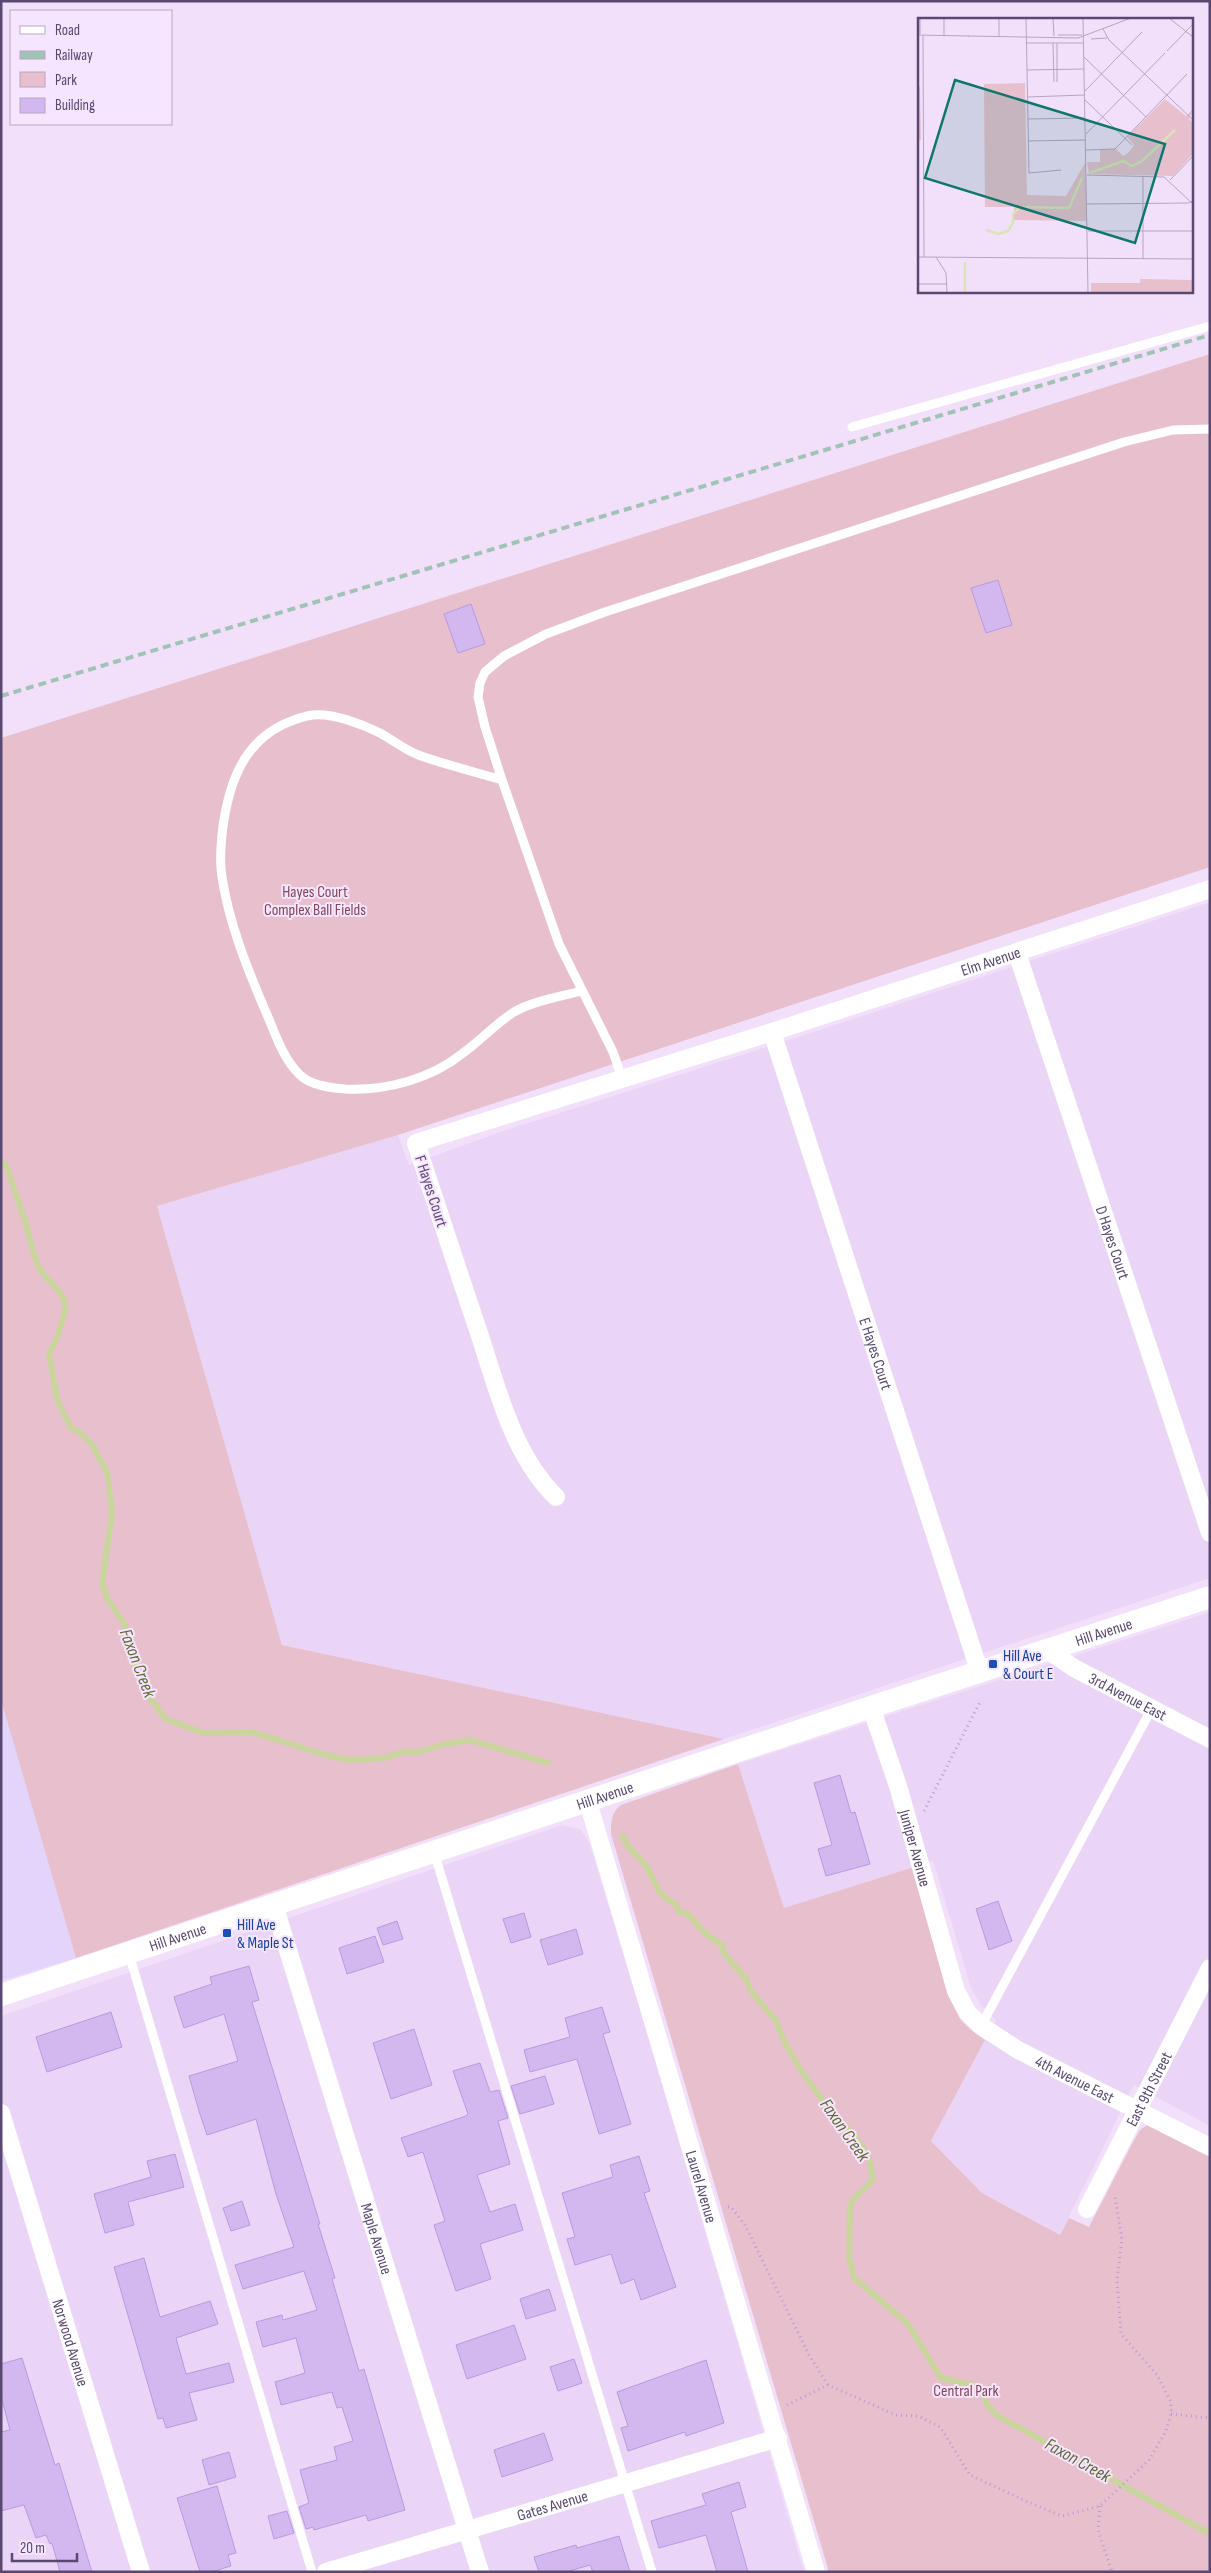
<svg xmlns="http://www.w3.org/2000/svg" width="1211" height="2573" font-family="'Sofia Sans Condensed',sans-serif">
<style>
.residential{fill:#ead5f7}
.commercial{fill:#e2d4fb}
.green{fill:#e7bfcd}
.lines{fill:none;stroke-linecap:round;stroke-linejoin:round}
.stream{stroke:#c9d59c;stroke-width:6}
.building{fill:#d2b8ef;stroke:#b999e1}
.path{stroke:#b59cd4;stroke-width:3;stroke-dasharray:1 4;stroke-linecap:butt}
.service{stroke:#fff;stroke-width:9}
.minor{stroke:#fff;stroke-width:18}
.tertiary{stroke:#fff;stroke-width:22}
.rail{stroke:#a0c3b5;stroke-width:4;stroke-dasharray:8 5;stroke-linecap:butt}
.transit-dot{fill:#1a4fb4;stroke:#f6e5fe;stroke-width:2}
.labels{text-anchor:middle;stroke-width:4;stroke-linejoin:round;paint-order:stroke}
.park-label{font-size:16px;fill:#814654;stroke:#f6e5fe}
.street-label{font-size:16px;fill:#594870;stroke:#f6e5fe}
.transit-label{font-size:16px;fill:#164399;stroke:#f6e5fe;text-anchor:start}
.water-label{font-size:18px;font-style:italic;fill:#5e6937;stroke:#f6e5fe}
.inset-river{fill:none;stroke:#dae3b6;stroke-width:2.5}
.inset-road{fill:none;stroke:#b5a3c3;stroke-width:1}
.view{fill:#0f766e;fill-opacity:0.15;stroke:#0f766e;stroke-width:2.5}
.inset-edge{fill:none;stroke:#594870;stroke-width:2.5}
</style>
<rect width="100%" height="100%" fill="#f2e0fb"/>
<path class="residential" d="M1210,902v676l-486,161 -442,-94 -125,-439 241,-71 11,30 94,-34 307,-98z
M1210,1612v514l-76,-41 -74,150 -78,-42 -51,-52 65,-121 -15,-15 -10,-17 -38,-127 -149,47 -46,-144z
M562,1825l18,4 9,13 68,223 147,507h-803v-556z"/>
<path class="commercial" d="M1,1700l75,258 -75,23z"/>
<path class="green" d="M1210,354v513l-812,268 -241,71 125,439 442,94 -648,219 -75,-258v-962z
M738,1764l46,144 130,-41 46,152 11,11 14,10 -54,101 51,52 78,42 9,-17 20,9 44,-85 7,-12 7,-5 7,1 56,30v416h-381l-218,-738c0,-13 0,-21 10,-29z"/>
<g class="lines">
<path class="stream" d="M1,1163l5,2 20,59 8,31 6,15 22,25 3,8v8l-8,27 -8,15 8,47 14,28 10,5 12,13 15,29 4,39 -10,69 5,15 18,27 9,38 12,30 20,26 37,14 49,-1 73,23 26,5 32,-2 25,-7 7,2 30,-9 25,-4 78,23
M623,1836c5,16 15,17 23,30 11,18 9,28 31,39l1,6 10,3 18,20 16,11 2,8 22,26 6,14 23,26 9,22 16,28 31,43 23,23 15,22 4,23 -21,21 -2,8 -1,48 5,21 54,46 33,54 36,8 6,8 4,11 11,11 212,118"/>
</g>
<path class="building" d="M998,580l14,45 -26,8 -15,-45z
M471,604l14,40 -27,9 -14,-39z
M840,1775l11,38 4,-1 15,52 -44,12 -8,-27 14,-4 -18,-62z
M998,1901l14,40 -23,9 -13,-41z
M524,1913l7,24 -20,6 -8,-24z
M397,1921l6,18 -20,6 -6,-17z
M576,1929l7,25 -35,11 -8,-25z
M375,1936l9,26 -37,12 -8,-26z
M249,1966l10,34 -7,2 68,222h-2l17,54 -3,1 27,92 5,-2 41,141 -37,11 -2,-6 -52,15 -1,-3 -7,2 -7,-22 10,-4 -9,-33 37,-10 -3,-13 19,-6 -11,-34 -5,1 -5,-16 -51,13 -6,-23 30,-9 -9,-35 -33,9 -7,-25 26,-7 1,5 34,-10 -13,-39 -61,18 -8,-24 59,-18 -18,-53 -20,-75 -49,16 -8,-24 -10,-35 49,-15 -14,-47 -40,14 -10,-31 38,-13 -2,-7z
M602,2007l8,25 -7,2 28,90 -32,10 -22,-75 -47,13 -6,-22 46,-13 -5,-19z
M111,2012l11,35 -75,25 -11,-35z
M414,2029l18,56 -41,14 -18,-56z
M480,2063l10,29 9,-2 9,28 -10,3 12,43 -33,11 13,37 25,-8 8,26 -43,14 11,35 -35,12 -22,-66 11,-4 -22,-69 -15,5 -7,-19 65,-22 2,-2 -15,-43z
M545,2076l9,28 -34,10 -9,-28z
M175,2154l9,33 -56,15 6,23 -29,8 -11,-39 57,-17 -4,-16z
M639,2156l11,35 -6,2 32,94 -35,13 -7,-21 -13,5 -10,-30 -36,11 -8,-26 8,-2 -13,-44 51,-16 -3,-12z
M242,2201l8,24 -19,6 -8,-23z
M144,2258l16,59 50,-16 8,23 -42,14 10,36 43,-11 5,19 -45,11 8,27 -31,8 -3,-10 -5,1 -44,-152z
M549,2289l7,21 -30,9 -6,-20z
M514,2325l12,34 -59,20 -11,-34z
M22,2358l33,107 4,-2 33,109h-32l-8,-29 -2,1 -4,-9 -10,3 -12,-33 -23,6v-79l9,-2 -9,-34v-32z
M574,2359l8,24 -24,8 -8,-24z
M706,2360l18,63 -38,13 -1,-4 -57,19 -7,-23 7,-2 -11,-34z
M544,2433l9,27 -51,17 -8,-27z
M229,2452l7,25 -27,8 -7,-25z
M739,2482l7,25 -15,5 17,60h-31l-11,-37 -47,13 -8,-27 55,-16 -4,-11z
M217,2486l19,67 -8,2 3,11 -20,6h-11l-23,-74z
M287,2511l7,22 -20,6 -6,-23z
M619,2536l11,36h-37l-3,-7 -24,7h-27l-5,-15 42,-12 1,3z"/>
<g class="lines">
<path class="path" d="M924,1811l57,-111
M728,2207h3l14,18 64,130 19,30
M787,2405l41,-20 68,30 22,1 22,11 30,48 58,27 34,14 38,-10 49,-46 17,-29 5,-17v-12l-14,-27 -36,-41 -4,-55 5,-39 -7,-43
M1171,2414l39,4
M1100,2506l-2,24 14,42"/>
<path class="service" d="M852,427l358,-101
M502,780c-27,-8 -55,-15 -81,-24 -15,-5 -28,-16 -41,-23 -18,-9 -47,-20 -67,-18 -11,1 -22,6 -31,10 -40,20 -53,60 -59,101 -2,16 -4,34 -1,51 7,46 25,91 43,133 10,22 17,48 35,65 10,10 31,13 45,14 41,2 86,-10 118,-36 18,-13 32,-29 51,-41 19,-11 46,-15 67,-21
M622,1078l-9,-26 -54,-108 -57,-164 -17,-53 -7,-30 2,-14 5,-11 19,-16 42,-22 59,-22 519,-170 49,-12 37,-1
M434,1852l218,720
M129,1954l183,618
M981,2026l171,-318"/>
<g class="minor">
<path id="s1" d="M1017,953l193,580"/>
<path id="s2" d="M772,1032l208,641"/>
<path id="s3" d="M556,1497c-44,-43 -59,-110 -78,-167 -21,-62 -41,-124 -62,-187l356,-111 438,-143"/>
<path id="s4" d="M1049,1651l25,17 136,71"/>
<path id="s5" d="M871,1707l27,79 58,205 11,21 14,14 37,24 192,97"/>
<path id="s6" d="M588,1802l228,770"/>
<path id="s7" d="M274,1905l206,667"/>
<path id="s8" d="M1,2113l140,459"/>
<path id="s9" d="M1087,2209l123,-241"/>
<path id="s10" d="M326,2572l452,-134"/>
</g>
<path class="tertiary" id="s11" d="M1,1995l870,-288 339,-110"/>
<path class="rail" d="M1,696l1209,-361"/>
</g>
<g class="transit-dot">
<rect x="988" y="1659" width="10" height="10" rx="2.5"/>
<rect x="222" y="1928" width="10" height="10" rx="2.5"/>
</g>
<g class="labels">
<g class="park-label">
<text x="315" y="897">Hayes Court<tspan x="315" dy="18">Complex Ball Fields</tspan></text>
<text x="966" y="2396">Central Park</text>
</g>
<g class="street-label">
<text dy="6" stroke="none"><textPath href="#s3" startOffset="986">Elm Avenue</textPath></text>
<text transform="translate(432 1191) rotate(72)" y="6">F Hayes Court</text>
<text dy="6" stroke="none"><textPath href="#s1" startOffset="305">D Hayes Court</textPath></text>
<text dy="6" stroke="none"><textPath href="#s2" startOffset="338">E Hayes Court</textPath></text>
<text dy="6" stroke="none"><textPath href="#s11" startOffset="1161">Hill Avenue</textPath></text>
<text dy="6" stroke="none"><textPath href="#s4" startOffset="91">3rd Avenue East</textPath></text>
<text dy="6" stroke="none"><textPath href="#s11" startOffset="636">Hill Avenue</textPath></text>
<text dy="6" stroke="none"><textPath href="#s5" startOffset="148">Juniper Avenue</textPath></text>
<text dy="6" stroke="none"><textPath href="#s11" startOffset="186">Hill Avenue</textPath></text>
<text dy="6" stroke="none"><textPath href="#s5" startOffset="448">4th Avenue East</textPath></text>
<text dy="6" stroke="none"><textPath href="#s9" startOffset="135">East 9th Street</textPath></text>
<text dy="6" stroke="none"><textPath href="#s6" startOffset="401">Laurel Avenue</textPath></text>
<text dy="6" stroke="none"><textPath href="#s7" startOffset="349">Maple Avenue</textPath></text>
<text dy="6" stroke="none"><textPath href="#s8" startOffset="240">Norwood Avenue</textPath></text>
<text dy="6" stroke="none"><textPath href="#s10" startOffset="236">Gates Avenue</textPath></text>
</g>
<g class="transit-label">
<text x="1003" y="1661">Hill Ave<tspan x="1003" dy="18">&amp; Court E</tspan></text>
<text x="237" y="1930">Hill Ave<tspan x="237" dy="18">&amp; Maple St</tspan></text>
</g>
<g class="water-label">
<text transform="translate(138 1663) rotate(69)" y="6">Faxon Creek</text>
<text transform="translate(845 2130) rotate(55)" y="6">Faxon Creek</text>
<text transform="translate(1078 2460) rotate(29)" y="6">Faxon Creek</text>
</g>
</g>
<g transform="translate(918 18)">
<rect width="275" height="275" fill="#f2e0fb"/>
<path d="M107,65l2,112 39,1 19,-33 2,58 -73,-1v-13h-29l-1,-123zM2,68l1,54 -3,1v-54zM247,81l21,17 7,-7 -4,10 4,4v31l-20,22 -84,-2 -2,-12h13v-12l16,-1 7,7 5,-3 6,-8 -7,-8zM222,261l53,1v13h-102v-10h49z" fill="#e7bfcd"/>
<path class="inset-river" d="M172,155l33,-12 9,5 10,-5 33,-31M68,212l13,4 9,-3 5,-8v-9l7,-7 49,1 13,-30M47,244v31"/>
<path class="inset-road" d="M2,0v16M108,0l3,155 32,-3M135,0l1,18M165,0l5,275M251,0l24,19M185,11l6,11 84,80M0,17l51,1M140,17h24M5,18l1,221M26,18v-18M50,18l110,2 53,-20M81,19v-19M173,21l16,-1M108,25h58M135,25l1,39M139,25v39M249,33l26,-27M166,39l62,60M109,52l57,-1M167,73l57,-59M109,79l58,-2M167,82l47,45M110,101l57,-1M168,116l79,-81M110,123l58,-1M168,132l29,-1 72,-75M169,157l77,2 29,27M252,162l23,-24M169,186l101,-1 5,-2M170,213h105M0,239l275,2M18,239l10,16 1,20M225,241v-83M0,266h29M0,275v-36"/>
<path class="view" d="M37,62l210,64 -30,99 -210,-65z"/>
<rect width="275" height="275" class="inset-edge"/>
</g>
<rect width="1211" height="2573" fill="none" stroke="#594870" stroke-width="5"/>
<rect x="10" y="10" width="162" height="115" fill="#f6e5fe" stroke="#b7a6c5"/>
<rect x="20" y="26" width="25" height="8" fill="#ffffff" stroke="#b7a6c5"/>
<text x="55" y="35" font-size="15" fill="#594870">Road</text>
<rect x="20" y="51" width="25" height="8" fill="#a0c3b5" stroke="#b7a6c5"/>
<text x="55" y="60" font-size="15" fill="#594870">Railway</text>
<rect x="20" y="72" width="25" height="15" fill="#e7bfcd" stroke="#b7a6c5"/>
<text x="55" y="85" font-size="15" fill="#594870">Park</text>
<rect x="20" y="98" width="25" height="15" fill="#d2b8ef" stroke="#b7a6c5"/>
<text x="55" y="110" font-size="15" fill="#594870">Building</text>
<path d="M12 2553v8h65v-8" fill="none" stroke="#594870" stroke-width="2.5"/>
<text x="20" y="2553" font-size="15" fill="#594870" stroke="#f6e5fe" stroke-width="4" paint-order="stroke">20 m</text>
</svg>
